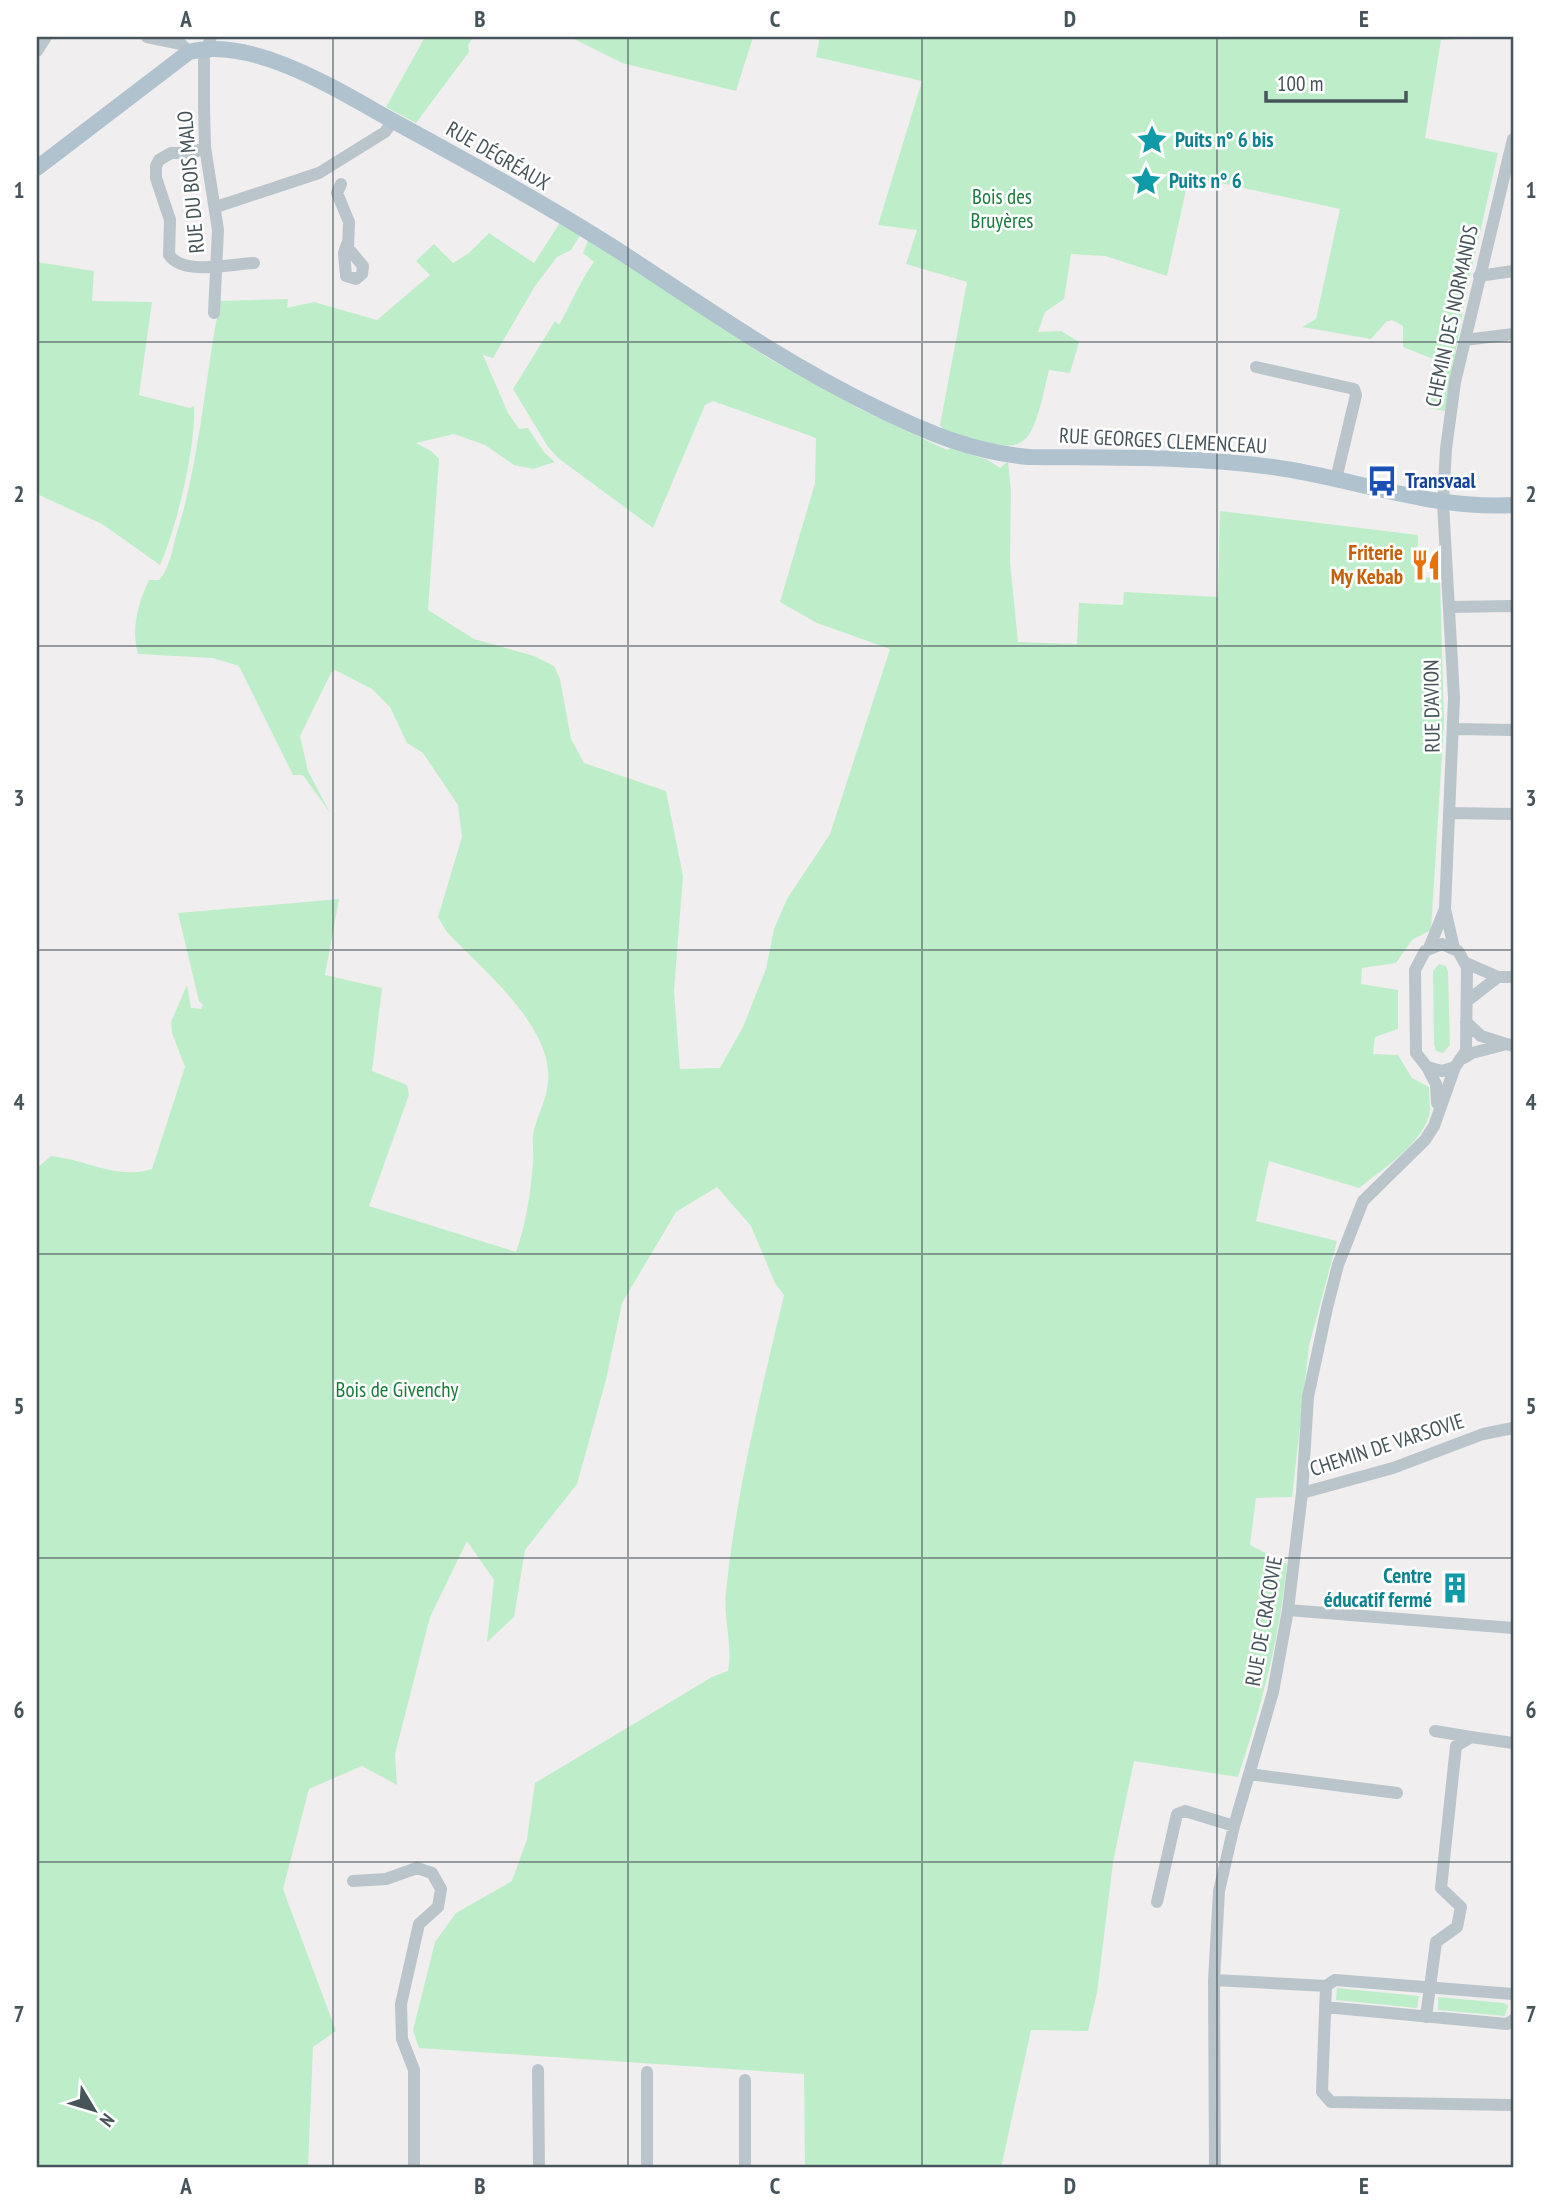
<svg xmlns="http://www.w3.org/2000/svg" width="1550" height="2205" font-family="'PT Sans Narrow',sans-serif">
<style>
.green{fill:#beeec9}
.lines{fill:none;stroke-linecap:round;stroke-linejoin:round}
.minor{stroke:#bac5cb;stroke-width:12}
.major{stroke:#afc2cd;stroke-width:16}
.grid{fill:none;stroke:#47555b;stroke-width:2;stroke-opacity:0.55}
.labels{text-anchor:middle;stroke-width:5;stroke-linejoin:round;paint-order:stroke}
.culture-label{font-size:21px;font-weight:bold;fill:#0d838f;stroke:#fff;text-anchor:start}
.street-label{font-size:21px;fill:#47555b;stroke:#fff}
.park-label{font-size:21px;fill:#197b3c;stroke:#fff}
.transit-label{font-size:21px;font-weight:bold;fill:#164399;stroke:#fff;text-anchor:start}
.food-label{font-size:21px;font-weight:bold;fill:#c56008;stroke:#fff;text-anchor:end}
.neatline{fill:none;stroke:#47555b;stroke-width:2.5}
.grid-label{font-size:23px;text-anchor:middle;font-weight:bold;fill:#47555b}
</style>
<rect width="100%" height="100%" fill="#f1eeef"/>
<path class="green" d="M425,37h48l-5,8 1,7 -53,71 -30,-16z
M570,37h183l-17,54 -114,-28z
M820,37h678l-57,3 -16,98 73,15 -32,141 -21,117 -16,-3 9,-47 -35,-14v-21l-11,-6 -6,2 -15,17 -69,-12 14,-8 24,-110 -151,-33 -22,100 -62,-20 -34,-2 -7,45 -19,13 -7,20 23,-1 18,11 -9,31 -21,-3c-20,86 -20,87 -105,60l-4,-5 27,-143 -61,-18 11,-34 -39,-5 44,-144 -106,-24z
M561,221l20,13 -10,16 -14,7 -22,29 -42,72 -10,-3 25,58 11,16 9,-1 16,24 11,10 -22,7 -19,-4 -29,-20 -31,-11 -38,9 15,8 8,8 -11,151 46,29 60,17 20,10 6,13 11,60 13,24 82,28 17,85 -9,115 6,78 40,-1 23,-41 23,-58 8,-40 13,-30 43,-65 60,-185 -73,-26 -37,-21 35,-119 1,-45 -103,-37 -8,4 -52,123 -95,-70 -10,-11 -35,-58 42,-68 4,4c12,-21 21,-44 35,-63l-11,-9 6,-15 179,120 90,50 89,42 4,-2 37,12 12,8 8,-7 3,31 -1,70 8,80 59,2 2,-41 44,2 1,-13 94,5 2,-86 198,24 -1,43 23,-1 4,145 -13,208 -19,10 -16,23 -34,5 -1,16 37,6v39l-23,8 -2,17 25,1 14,23 17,9c0,9 2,20 0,29 -10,30 -46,53 -70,72l-90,-27 -13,60 81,20 -28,105 -17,151 -36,1 -6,47 37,19c-7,73 -26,144 -49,213l-104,-16 -21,101 -16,131 -9,38 -57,-1 -30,138h-196l-1,-94 -385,-26 -6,-18 22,-88 21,-29 56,-32 15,-42 8,-56 177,-106 16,-6c5,-27 -5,-52 -2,-79 10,-100 35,-200 58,-297l-9,-12 -24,-57 -34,-39 -41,25 -54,91 -16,77 -29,104 -52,66 -11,67 -27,25 7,-62 -27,-39 -37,76 -35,137 2,31 -35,-19 -53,23 -26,100 53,142 -23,16 -5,121h-271v-1000l14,-12c37,4 66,24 101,13l33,-102 -13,-34 -1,-11 16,-37 4,23 10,1 2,-4 -4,-4 -21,-88 161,-14 -14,76 57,13 -10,83 35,14 2,10 -40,111 147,46c10,-27 15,-62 17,-90 1,-9 -1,-18 0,-27 3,-18 13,-33 15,-52 6,-57 -67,-114 -102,-152l-8,-14 24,-80 -4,-32 -35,-52 -16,-10 -17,-36 -18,-18 -37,-19 -4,3 -31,63 8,35 22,42 -27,-38h-10l-54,-109 -26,-8 -75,-4c-7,-25 0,-51 11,-74h10c12,-12 14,-37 20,-54 22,-74 26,-150 41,-225l68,-2 -1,9 27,-6 63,18 53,-45 -14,-14 18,-17 19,19 16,-10 20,-20 45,30z
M37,262l57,9 -2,30 60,1 -13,93 51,13 4,-2c2,40 -17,121 -34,159l-58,-41 -65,-30z
M1439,964l7,2 2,6 2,73 -7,8 -7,-2 -2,-7 -1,-73z
M1337,1988l82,8 -2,12 -81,-8z
M1438,1997l66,6 4,3 -3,10 -67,-6z"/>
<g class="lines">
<path class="minor" d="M147,37l34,7 8,8
M211,37l-7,20v51l1,39 13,83 -4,83
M37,51l9,-14
M205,147l-12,6h-22l-12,7 -3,6v12l14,42 -1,35c15,21 62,9 85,8
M341,184l-4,9 12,29 -1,26 15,18 -1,8 -6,5 -10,-3 -2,-23 3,-9
M216,207l103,-34 66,-41 8,-11
M1479,276l34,-5
M1465,340l48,-6
M1256,367l98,22 2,6 -20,84
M1449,607l64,-1
M1454,729l59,1
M1450,813l63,1
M1442,944l16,7 9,16 -1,84 -11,16 -13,4 -15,-4 -11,-14 -1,-83 10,-19z
M1429,948l16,-39
M1454,948l-9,-39 9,-211 -11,-195 3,-54 9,-67 58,-243
M1466,963l32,14h15
M1467,1001l31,-24
M1466,1022l15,14 32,10
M1464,1058l8,-5 31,-8
M1427,1067l9,17 1,19
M1302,1493l91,-25 90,-34 30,-6
M1288,1610l225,18
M1435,1731l36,6
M1249,1774l148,19
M353,1881l33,-2 31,-11 15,5 9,16 -3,18 -19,17 -18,80 1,35 12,31v98
M1157,1902l20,-88 8,-3 49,15
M1214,1980l112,6 -4,106 9,10 182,3
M1326,1986l9,-6 178,14
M1325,2007l182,17 6,-4
M1426,2017l10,-75 21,-15 4,-20 -20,-19 15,-142 15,-9 42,6
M538,2070l1,98
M647,2168v-96
M745,2168v-88
M1215,2168l-1,-188 5,-89 15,-65 39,-134 15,-82 14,-117 6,-96 19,-89 11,-43 25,-64 62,-61 9,-14 21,-59"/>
<path class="major" d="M37,168l152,-116c62,-16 145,36 197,65 77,42 156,85 230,132 89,58 166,113 263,160 49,24 94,43 150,48 81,1 163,-1 244,10 80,11 158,43 240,38"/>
</g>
<path class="grid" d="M333,37v2131M628,37v2131M922,37v2131M1217,37v2131M37,342h1476M37,646h1476M37,950h1476M37,1254h1476M37,1558h1476M37,1862h1476"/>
<defs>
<g id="sight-bare" transform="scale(2.415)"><path d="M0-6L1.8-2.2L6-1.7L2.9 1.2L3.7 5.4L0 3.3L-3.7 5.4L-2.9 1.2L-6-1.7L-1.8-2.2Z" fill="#0f9aa8" stroke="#fff" stroke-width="2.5" paint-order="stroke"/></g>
<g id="bus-bare" transform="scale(2.415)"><path d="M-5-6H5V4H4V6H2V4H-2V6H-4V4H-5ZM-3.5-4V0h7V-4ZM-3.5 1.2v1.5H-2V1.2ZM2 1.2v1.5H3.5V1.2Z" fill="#1a4fb4" stroke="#fff" stroke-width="2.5" paint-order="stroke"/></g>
<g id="restaurant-bare" transform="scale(2.415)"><path d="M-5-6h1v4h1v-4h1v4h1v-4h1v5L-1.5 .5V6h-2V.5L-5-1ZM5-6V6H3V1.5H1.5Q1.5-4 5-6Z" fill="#e8710a" stroke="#fff" stroke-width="2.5" paint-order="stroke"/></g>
<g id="building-bare" transform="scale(2.415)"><path d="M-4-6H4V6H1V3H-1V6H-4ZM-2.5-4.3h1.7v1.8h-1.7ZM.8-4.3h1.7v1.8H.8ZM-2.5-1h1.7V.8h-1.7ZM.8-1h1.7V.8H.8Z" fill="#0f9aa8" stroke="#fff" stroke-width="2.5" paint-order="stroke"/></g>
</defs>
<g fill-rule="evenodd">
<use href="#sight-bare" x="1152" y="140"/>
<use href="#sight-bare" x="1146" y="181"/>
<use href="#bus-bare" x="1382" y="481"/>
<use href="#restaurant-bare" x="1426" y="565"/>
<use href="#building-bare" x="1455" y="1588"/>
</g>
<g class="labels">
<g class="culture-label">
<text x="1175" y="147">Puits n° 6 bis</text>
<text x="1169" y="188">Puits n° 6</text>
<text x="1432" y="1583" text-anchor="end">Centre<tspan x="1432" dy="24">éducatif fermé</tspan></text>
</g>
<g class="street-label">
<text transform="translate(498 156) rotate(30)" y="7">RUE DÉGRÉAUX</text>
<text transform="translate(191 182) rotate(-95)" y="7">RUE DU BOIS MALO</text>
<text transform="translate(1452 316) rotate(-78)" y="7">CHEMIN DES NORMANDS</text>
<text transform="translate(1163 441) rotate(3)" y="7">RUE GEORGES CLEMENCEAU</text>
<text transform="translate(1432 706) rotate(-91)" y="7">RUE D'AVION</text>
<text transform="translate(1387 1445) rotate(-18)" y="7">CHEMIN DE VARSOVIE</text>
<text transform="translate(1264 1621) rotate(-80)" y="7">RUE DE CRACOVIE</text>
</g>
<g class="park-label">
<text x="1002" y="204">Bois des<tspan x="1002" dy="24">Bruyères</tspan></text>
<text x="397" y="1397">Bois de Givenchy</text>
</g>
<g class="transit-label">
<text x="1405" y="488">Transvaal</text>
</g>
<g class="food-label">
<text x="1403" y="560">Friterie<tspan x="1403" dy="24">My Kebab</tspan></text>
</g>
</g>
<rect width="1550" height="2205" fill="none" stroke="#ffffff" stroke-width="77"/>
<g transform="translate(94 2110) rotate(128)" stroke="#ffffff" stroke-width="5" paint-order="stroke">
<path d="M0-5L12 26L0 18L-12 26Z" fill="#47555b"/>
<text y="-10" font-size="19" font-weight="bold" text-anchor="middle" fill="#47555b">N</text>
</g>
<path d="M1266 91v10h140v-10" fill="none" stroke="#47555b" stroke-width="3.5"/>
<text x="1277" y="91" font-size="21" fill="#47555b" stroke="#ffffff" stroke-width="5" paint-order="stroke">100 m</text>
<rect x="38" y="38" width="1474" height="2128" class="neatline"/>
<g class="grid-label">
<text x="186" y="27">A</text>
<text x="480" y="27">B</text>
<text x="775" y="27">C</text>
<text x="1070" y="27">D</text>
<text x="1364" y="27">E</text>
<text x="19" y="198">1</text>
<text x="1531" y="198">1</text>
<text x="19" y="502">2</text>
<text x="1531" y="502">2</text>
<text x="19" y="806">3</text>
<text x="1531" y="806">3</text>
<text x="19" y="1110">4</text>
<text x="1531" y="1110">4</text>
<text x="19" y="1414">5</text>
<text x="1531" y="1414">5</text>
<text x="19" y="1718">6</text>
<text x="1531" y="1718">6</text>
<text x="19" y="2022">7</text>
<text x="1531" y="2022">7</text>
<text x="186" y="2194">A</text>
<text x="480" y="2194">B</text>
<text x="775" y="2194">C</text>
<text x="1070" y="2194">D</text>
<text x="1364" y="2194">E</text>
</g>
</svg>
